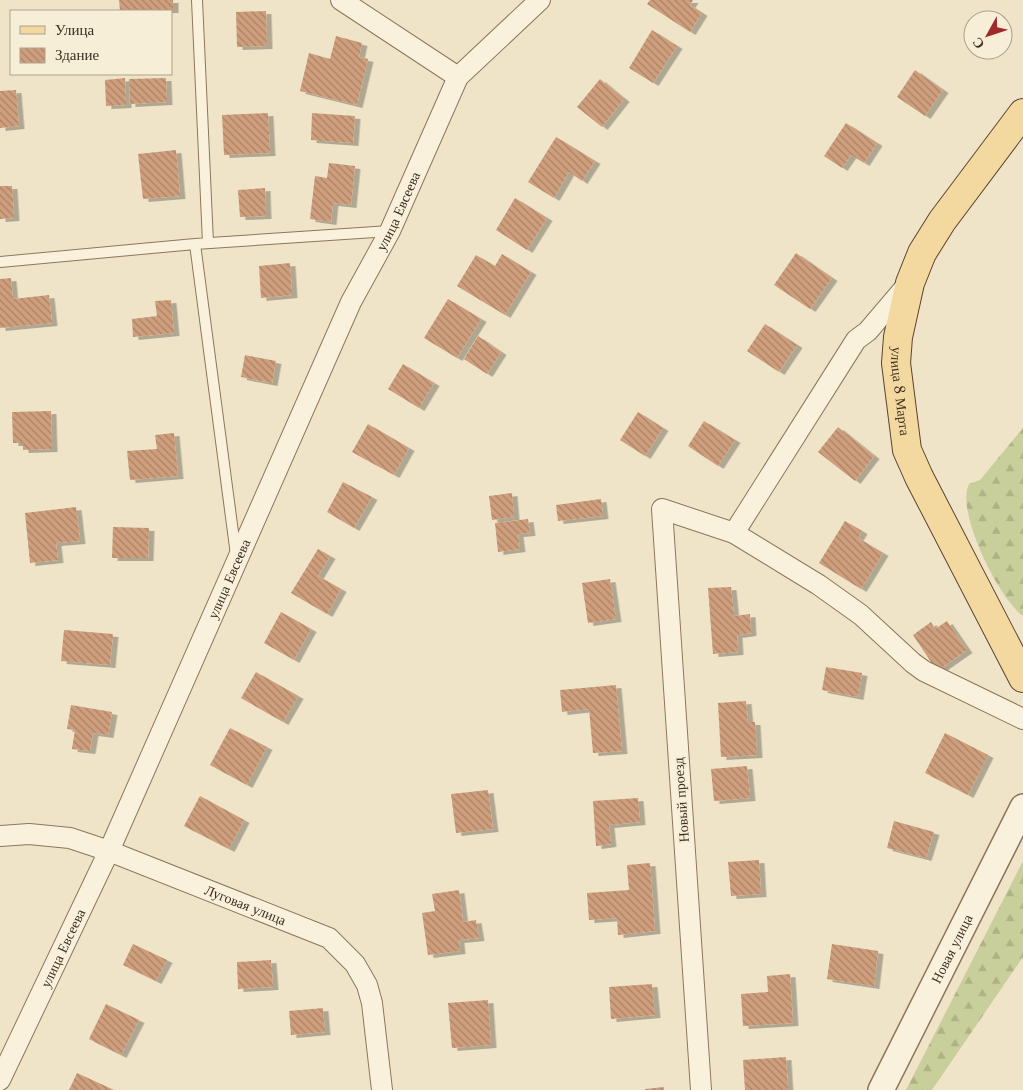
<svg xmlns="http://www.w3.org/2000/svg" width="1023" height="1090" font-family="'Libre Baskerville',serif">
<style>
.forest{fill:url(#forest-firs)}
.building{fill:url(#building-back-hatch);filter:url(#shadow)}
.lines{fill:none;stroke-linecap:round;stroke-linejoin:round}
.service-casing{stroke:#8d765c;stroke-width:12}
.minor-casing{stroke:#8d765c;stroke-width:22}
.tertiary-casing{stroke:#8d765c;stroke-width:28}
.primary-casing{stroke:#5b4430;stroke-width:30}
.service{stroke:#faf1dc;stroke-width:10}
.minor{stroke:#faf1dc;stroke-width:20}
.tertiary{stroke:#faf1dc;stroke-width:25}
.primary{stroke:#f3d9a0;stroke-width:28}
.labels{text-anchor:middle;stroke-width:4.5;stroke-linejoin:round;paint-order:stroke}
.street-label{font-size:14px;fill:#3d2e20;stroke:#f7eed8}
</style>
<defs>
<pattern id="forest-firs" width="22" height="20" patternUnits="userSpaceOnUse" patternTransform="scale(1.25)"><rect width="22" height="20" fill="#c9cf9b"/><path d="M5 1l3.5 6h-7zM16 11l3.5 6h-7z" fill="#aeb285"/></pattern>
<pattern id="building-back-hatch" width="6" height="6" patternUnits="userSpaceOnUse" patternTransform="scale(1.25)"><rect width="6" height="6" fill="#cf9f7d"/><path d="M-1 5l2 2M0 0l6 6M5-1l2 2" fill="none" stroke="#a98266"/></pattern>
<filter id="shadow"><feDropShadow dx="5.5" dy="3" stdDeviation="0" flood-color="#0004"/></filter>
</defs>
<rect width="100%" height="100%" fill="#f0e4c8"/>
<path class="forest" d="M1023,428v188c-24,-17 -68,-105 -54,-132l11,-4z
M1023,861v96l-91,133h-26z"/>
<path class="building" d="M119,0h54v10l-53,1z
M650,0h43l-3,5 12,8 -12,19 -43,-28z
M266,11l1,35 -30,1 -1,-35z
M652,30l25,16 -24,37 -24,-15z
M336,36l26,7 -3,14 9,2 -11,46 -57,-14 9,-38 21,6z
M915,70l28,20 -18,26 -28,-19z
M125,78l1,27 -20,1 -1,-26z
M166,78l1,24 -37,2 -1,-25z
M600,79l24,20 -22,28 -25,-20z
M16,90l3,36 -19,2v-37z
M268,113l2,40 -46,2 -2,-40z
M312,113l43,3 -2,27 -42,-3z
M846,123l31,20 -13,20 -13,-8 -9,13 -18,-12z
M556,137l39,24 -13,20 -13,-9 -15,26 -26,-16z
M176,150l4,46 -37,3 -5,-45z
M329,163l26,3 -4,39 -18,-2 -2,19 -21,-3 5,-43 12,2z
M0,186h12l2,32 -14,1z
M265,188l1,28 -26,1 -2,-27z
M515,198l32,20 -20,32 -31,-20z
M796,253l36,25 -22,31 -36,-24z
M502,254l29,18 -26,43 -48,-29 19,-31 19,11z
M290,263l2,32 -31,3 -2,-32z
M11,278l2,21 36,-4 3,28 -52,5v-49z
M448,299l33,20 -24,39 -33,-20z
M171,300l3,33 -41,4 -1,-18 25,-3 -2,-15z
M765,324l32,21 -18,27 -32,-21z
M478,336l23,16 -14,22 -23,-15z
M245,355l31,6 -4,22 -31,-6z
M403,364l31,19 -15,25 -31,-19z
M51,411l1,38 -29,1v-7h-10l-1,-31z
M638,412l25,16 -18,28 -25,-16z
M704,421l31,19 -17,26 -30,-20z
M368,424l41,24 -15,27 -42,-23z
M838,427l36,29 -19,25 -37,-29z
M174,433l4,43 -48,4 -3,-29 30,-2 -2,-14z
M343,482l29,15 -18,31 -27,-16z
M512,493l2,24 -22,3 -3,-24z
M601,499l2,17 -45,5 -2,-16z
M76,507l4,34 -24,2 2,17 -28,3 -5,-50z
M528,519l2,14 -12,1 2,15 -22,3 -3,-29z
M845,521l17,10 -4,7 25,15 -22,36 -42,-26z
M113,527l36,1 -1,30h-36z
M318,549l12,7 -12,20 23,13 -14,25 -36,-21z
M610,579l6,40 -28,4 -6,-40z
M731,587l3,29 16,-2 1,19 -14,2 1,17 -25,2 -5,-66z
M281,612l30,17 -17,31 -30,-17z
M947,621l20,29 -30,21 -24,-36 18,-13 4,7z
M64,630l49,4 -3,31 -49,-4z
M826,667l36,6 -4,24 -36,-7z
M256,672l42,24 -15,26 -42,-24z
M616,685l6,66 -29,2 -4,-44 -27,3 -2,-22z
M746,701l2,21h7l2,33 -36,2 -3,-54z
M71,705l41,7 -4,23 -15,-2 -3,18 -18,-2 3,-19 -8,-1z
M230,728l37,19 -20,38 -37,-20z
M945,733l43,22 -20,40 -43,-22z
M747,766l3,32 -36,3 -3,-32z
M488,790l5,39 -37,4 -5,-39z
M200,796l44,24 -15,29 -45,-23z
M638,798l2,24 -31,3 2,19 -15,2 -3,-45z
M894,821l40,11 -8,26 -39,-10z
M759,860l2,34 -30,2 -3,-34z
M650,863l5,68 -37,4 -1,-17 -28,2 -2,-27 42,-3 -2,-25z
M459,890l4,32 13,-2 3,18 -20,2 1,11 -32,4 -6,-42 13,-2 -3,-17z
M133,944l34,16 -11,21 -33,-16z
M832,944l46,7 -4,35 -47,-7z
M271,960l2,27 -35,2 -1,-27z
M790,974l3,49 -50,3 -2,-32 27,-2 -1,-16z
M652,984l3,31 -44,4 -2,-32z
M488,1000l3,45 -39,3 -4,-45z
M106,1004l33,16 -18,35 -32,-16z
M323,1008l2,24 -34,3 -2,-24z
M786,1057l2,33h-43l-2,-30z
M77,1073l37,17h-45z
M664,1087v3h-19v-1z"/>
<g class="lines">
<g class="service-casing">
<path id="service" d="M197,0l11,243
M195,244l41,311
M0,262l195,-18 195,-13"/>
</g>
<g class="minor-casing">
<g id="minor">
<path d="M341,0l117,77"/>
<path d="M734,533l122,-193 12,-9 40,-47"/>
<path id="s1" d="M0,836l29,-2 41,4 39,13 220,87 26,26 12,21 5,18 10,87"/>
<path id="s2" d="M0,1080l109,-229 242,-549 39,-71 68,-154 82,-77"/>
<path d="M701,1090l-39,-581 72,24 85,52 42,30 52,48 11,8 99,48"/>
</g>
</g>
<g class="tertiary-casing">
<g id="tertiary">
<path id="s3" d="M881,1090l142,-283"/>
</g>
</g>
<g class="primary-casing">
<g id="primary">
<path id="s4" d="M1023,113l-81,108 -20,32 -12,30 -12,54 -2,26 11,87 12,27 104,201"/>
</g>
</g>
<use href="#service" class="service"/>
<use href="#minor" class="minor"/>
<use href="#tertiary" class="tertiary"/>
<use href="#primary" class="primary"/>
</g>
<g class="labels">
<g class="street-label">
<text dy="5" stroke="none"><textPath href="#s2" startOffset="956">улица Евсеева</textPath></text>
<text dy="5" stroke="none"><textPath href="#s4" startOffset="315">улица 8 Марта</textPath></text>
<text dy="5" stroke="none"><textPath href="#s2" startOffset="551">улица Евсеева</textPath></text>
<text transform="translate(681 800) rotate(-94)" y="5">Новый проезд</text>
<text dy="5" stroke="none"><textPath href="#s1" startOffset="258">Луговая улица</textPath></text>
<text dy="5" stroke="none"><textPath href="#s2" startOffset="146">улица Евсеева</textPath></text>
<text dy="5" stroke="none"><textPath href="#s3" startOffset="158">Новая улица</textPath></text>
</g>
</g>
<rect x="10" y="10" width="162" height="65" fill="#f7eed8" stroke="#ada18e"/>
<rect x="20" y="26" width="25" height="8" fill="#f3d9a0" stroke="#ada18e"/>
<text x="55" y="35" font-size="15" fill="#3d2e20">Улица</text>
<rect x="20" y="48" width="25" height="15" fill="url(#building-back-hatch)" stroke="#ada18e"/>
<text x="55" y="60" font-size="15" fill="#3d2e20">Здание</text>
<g transform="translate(988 35) rotate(230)"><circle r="24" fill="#f7eed8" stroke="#ada18e"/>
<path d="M0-4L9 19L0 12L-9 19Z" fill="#9e2a2b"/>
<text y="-8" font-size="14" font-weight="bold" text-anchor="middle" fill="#3d2e20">С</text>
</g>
</svg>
